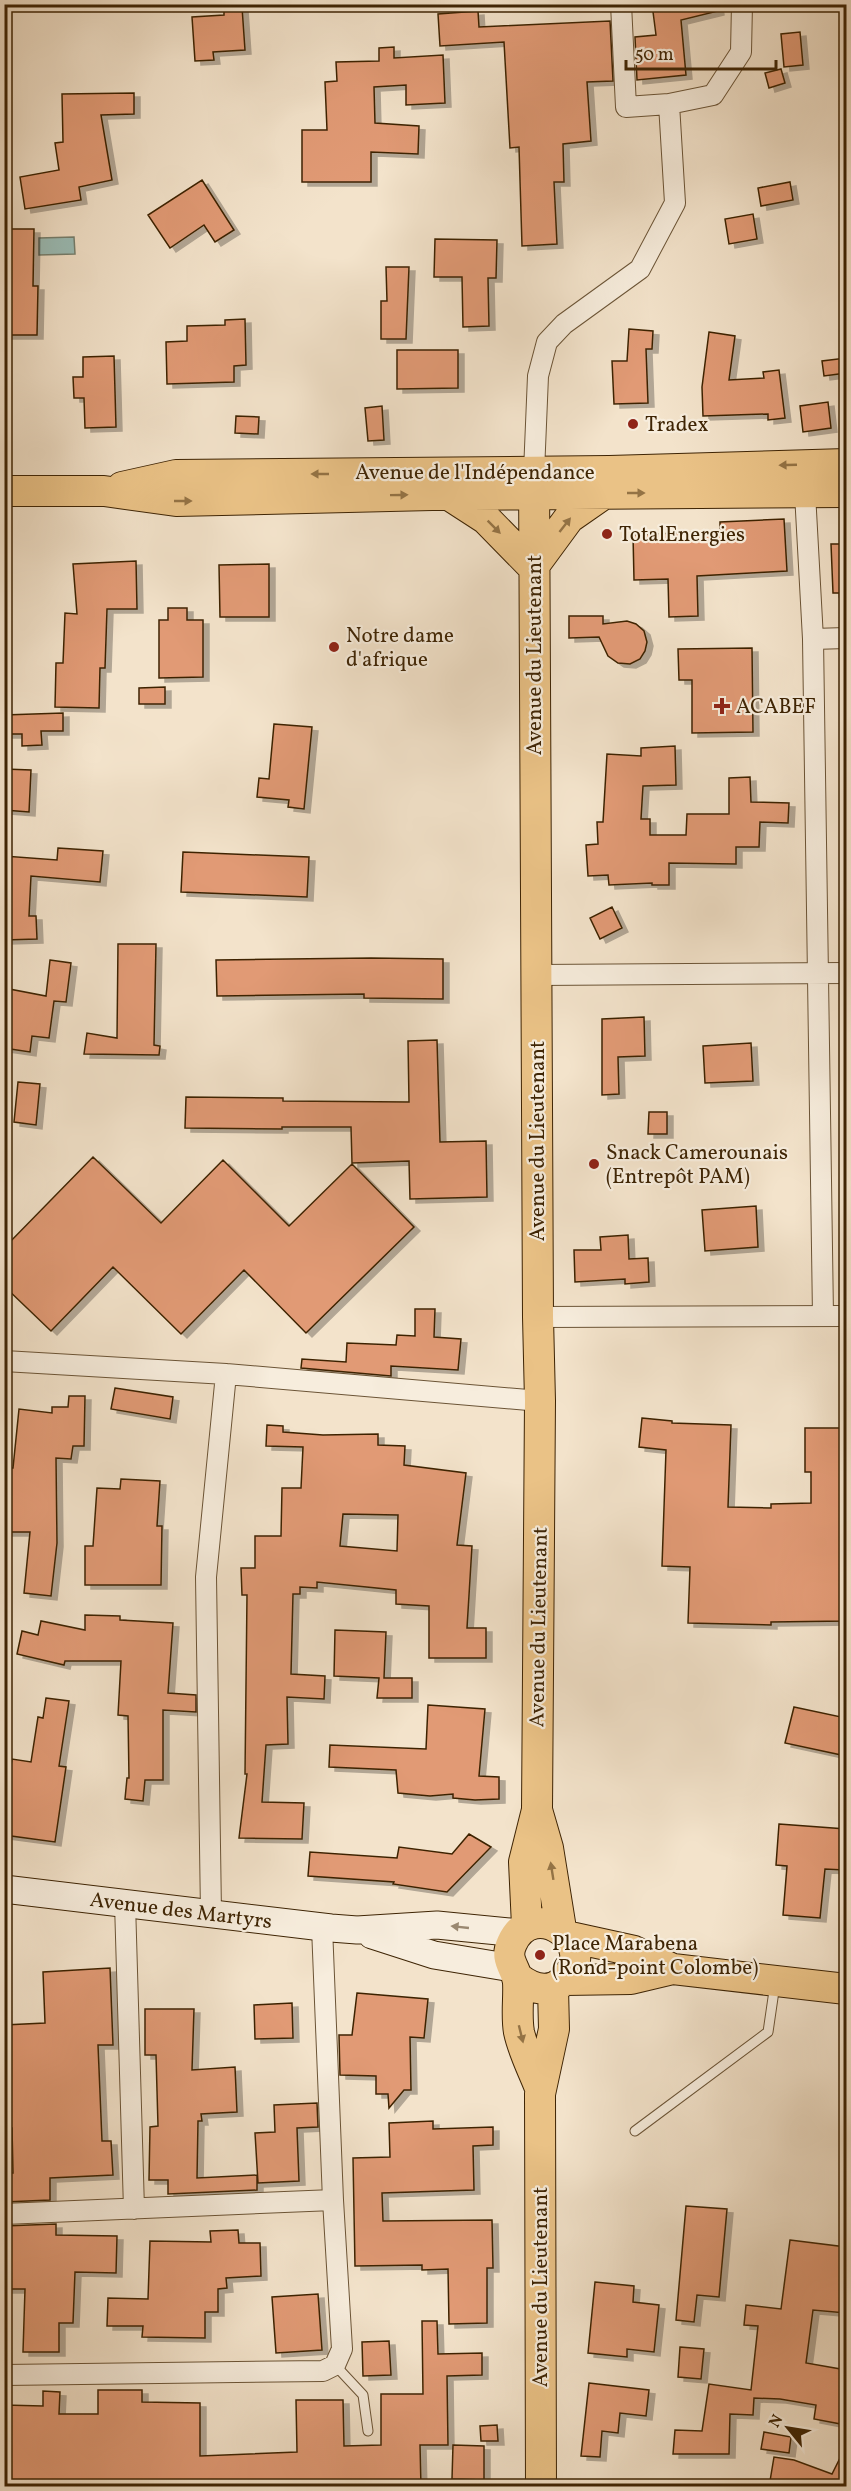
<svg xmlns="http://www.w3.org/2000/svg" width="851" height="2491" font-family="Vollkorn,serif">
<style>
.water{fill:#9bbeb8;stroke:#768070;stroke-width:1.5}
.building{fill:#e19a74;stroke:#3e2404;stroke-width:1.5;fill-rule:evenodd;filter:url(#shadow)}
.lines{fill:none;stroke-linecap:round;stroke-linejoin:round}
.service-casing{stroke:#6b5436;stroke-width:11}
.minor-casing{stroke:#6b5436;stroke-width:22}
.secondary-casing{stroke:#3e2404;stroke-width:29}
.primary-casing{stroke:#3e2404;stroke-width:32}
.service{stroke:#f7eddd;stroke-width:9}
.minor{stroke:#f7eddd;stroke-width:20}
.secondary{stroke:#f7eddd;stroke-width:27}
.primary{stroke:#eac286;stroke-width:30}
.oneway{fill:#947345}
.oneway2{fill:#9a8870}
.poi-dot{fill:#8f2418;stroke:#f7eddd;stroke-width:2}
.labels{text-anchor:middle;stroke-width:4.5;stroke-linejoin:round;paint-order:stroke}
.poi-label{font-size:21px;fill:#3e2404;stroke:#f7eddd;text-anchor:start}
.street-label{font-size:21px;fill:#3e2404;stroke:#f7eddd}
</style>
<defs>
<filter id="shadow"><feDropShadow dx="6" dy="4" stdDeviation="0" flood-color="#0004"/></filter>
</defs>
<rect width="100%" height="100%" fill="#f3e3cb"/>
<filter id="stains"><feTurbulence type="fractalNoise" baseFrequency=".00333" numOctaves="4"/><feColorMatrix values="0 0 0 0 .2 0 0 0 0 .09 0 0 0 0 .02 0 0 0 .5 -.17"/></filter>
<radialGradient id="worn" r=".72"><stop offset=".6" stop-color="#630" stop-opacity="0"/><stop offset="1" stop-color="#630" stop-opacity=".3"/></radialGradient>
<path class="water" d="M74,237l1,17 -36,1v-17z"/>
<path class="building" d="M652,4h65l1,7 -37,9 5,55 -49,5 -2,-43 21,-2z
M242,7l3,43 -32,2 1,8 -19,1 -3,-44 32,-2v-6z
M478,11l1,16 131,-6 3,60 -26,1 4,59 -28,3 1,38h-10l3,62 -35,2 -3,-99 -9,1 -6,-106 -64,4 -2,-32z
M800,32l3,33 -19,2 -3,-33z
M394,47v11l49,-3 2,48 -39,2v-20l-32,2 1,36 44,3 -1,28 -47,-2v30h-69v-52h25l-2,-48 12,-1 -1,-19 43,-1v-13z
M781,69l4,14 -16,5 -4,-15z
M134,93v21l-33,1 11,65 -33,7 2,13 -56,9 -5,-32 39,-7 -4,-27 8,-1 -1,-48z
M202,180l32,50 -19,12 -11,-17 -34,23 -22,-33z
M790,182l3,18 -32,6 -3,-18z
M753,214l4,25 -28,5 -4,-25z
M8,229h26l-1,57h5l-1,49h-31z
M435,239l62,1 -1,38h-8l1,48 -26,1 -1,-50h-28z
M386,267h23l-3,72h-25v-38h6z
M245,319l1,46 -12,1v16l-67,2 -1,-42 21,-1v-15l38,-1v-5z
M629,329l24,2 -1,18h-6l2,54 -34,1 -2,-43h15z
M709,332l26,4 -6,44 35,-2 -1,-6 16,-2 6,48 -17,2v-6l-65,2 -1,-29z
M397,350h61v38l-61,1z
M114,356l2,71 -31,1 -1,-30h-10l-1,-21h10v-20z
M846,358v15l-22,3 -2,-15z
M828,402l3,26 -28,4 -3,-26z
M382,406l2,34 -16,1 -3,-33z
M236,416l23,1 -1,17 -23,-1z
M784,519l3,52 -90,5 1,40 -29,1 -1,-38 -34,1 -1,-45 87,-4v-9z
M831,544h15v49h-13z
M136,561l1,48h-30l-2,59h-5l-1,40 -44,-1 1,-44h7l2,-50 12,1 -4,-50z
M269,564v53h-49l-1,-52z
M168,608h19v12h16v57l-44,1v-58h9z
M569,616h34v8l24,-3 9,3 8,7 3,11 -2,9 -5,8 -10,5 -12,-1 -10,-7 -9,-19 -30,1z
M752,648l1,84 -61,1v-53h-13l-1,-31z
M165,687v17h-26v-16z
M63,713v18h-22l1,14 -20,1v-12h-18v-19z
M274,724l38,3 -8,82 -16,-2 1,-7 -32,-3 2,-19 10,1z
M675,746l1,39 -33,1 -2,33h9v16h36l1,-21h42v-36l21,-1 1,25 38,1 -1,20 -28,-1 -1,25h-23v17l-67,-1v22h-17v-2l-43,2 -1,-10 -20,1 -2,-31 12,-1 -1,-22h6l4,-68 34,2v-8z
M4,769l27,1 -2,42 -25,-2z
M58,848l45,3 -3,31 -69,-6 -2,40h7l1,23 -33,1v-84l53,4z
M183,852l126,5 -2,40 -126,-5z
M612,907l10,21 -22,11 -10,-21z
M118,944h38l-2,101 6,1 -1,9 -75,-1 3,-21 30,5z
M371,958l72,1v40l-79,-1v-4l-147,2 -1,-36z
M50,960l21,3 -5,39 -12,-1 -5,37 -17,-2 -2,16 -26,-4v-60l42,8z
M644,1017l1,39 -27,1 1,37 -17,1v-76z
M437,1040l3,102 46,-1 1,56 -77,2 -1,-38 -57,2 -1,-36h-69v2l-97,-1 1,-31 97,1v3l126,1 -1,-61z
M751,1043l2,38 -48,2 -2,-37z
M18,1082l22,2 -4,41 -22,-3z
M649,1112h18v22h-19z
M93,1157l68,66 62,-63 66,66 63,-62 62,63 -108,106 -62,-63 -63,64 -68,-67 -62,64 -47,-45v-38z
M756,1206l2,41 -53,4 -3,-41z
M628,1235l1,24 19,-1 1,24 -24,2v-5l-50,3 -1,-32h27l-1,-13z
M415,1309h20l-1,28 27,2 -3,31 -67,-4v10l-90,-8 1,-9 44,3 1,-19 49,2 1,-10 18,1z
M115,1388l58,9 -3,22 -59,-10z
M69,1396h16l-1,50h-11l-2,13 -15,-1 1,85 -6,53 -27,-3 6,-61h-26v-64h9l6,-59 33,4v-6h16z
M642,1418l30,3v2l59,2 -3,82 43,1v-4l40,-1v-31h-6v-44h41v193l-75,1v3l-83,-2 2,-56 -28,-1 4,-116 -27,-3z
M267,1425l16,1v6l40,3 55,-1v11l27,1 -1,19 62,8 -9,72 15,1 -5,82h19v30h-57v-52l-33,-2v-14l-79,-8v6l-17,-1v7h-7l-2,80 34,2 -1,23 -37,-2 1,47 -22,1 -4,57 42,1 -2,36 -63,-1 8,-64h-2l2,-179h-5l-1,-27h14v-32h26l1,-48h19l2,-41 -37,-1zM343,1514l55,1 -1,36 -57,-5z
M121,1479l39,2 -3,45h5l-1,59h-76v-39h8l4,-58 23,1z
M85,1615l35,1v4l53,3 -5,70 28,2v17l-33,-2v70h-18l-2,21 -18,-2 2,-21h2l-1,-62 -10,-1 3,-54h-56l-1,4 -47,-11 5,-23 16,4 3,-14 44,9z
M335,1630l51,2 -2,46h28v20h-35l2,-20 -45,-2z
M46,1698l23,3 -10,65 7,1 -11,75 -51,-7v-50h4l4,-26 19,3 7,-45 5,1z
M428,1705l57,4 -6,67 20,1v22l-24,1 -22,-2v-4l-23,2 -32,-3 -2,-23 -67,-3 1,-22 96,4z
M794,1707l52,11v38l-61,-13z
M779,1824l67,5 -2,41 -19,-1 -5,49 -37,-3 4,-49 -11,-1z
M469,1834l22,13 -44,45 -54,-8 1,-2 -86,-6 2,-24 87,6 2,-11 53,7z
M110,1968l3,77h-15l4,96h9l2,34 -63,3v22l-46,2v-29h9l-1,-45 -8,1v-104l41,-2 -2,-51z
M357,1993l71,6 -4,39 -14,-1 1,53h-7l-15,18 -1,-14h-12v-18l-36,-1 -1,-40h13z
M292,2003l1,35 -38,1 -1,-34z
M145,2009h49l-2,61 43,-3 2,45 -36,2 1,7h-4l-1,57 60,-3v15l-89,4v-14h-19l1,-53 8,-1 -2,-71h-11z
M317,2103l1,24 -21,1 2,53 -41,2 -3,-50 20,-1 -1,-27z
M433,2121v8l60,-2v18l-20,1 1,44 -92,3 1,28 109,-1 1,48h-6v55l-38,1 -1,-55 -26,1v-5l-67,1 -2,-108 37,-1 -1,-34z
M686,2206l41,3 -8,88 -22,-2 -3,27 -18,-2z
M56,2224v11l61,1 -1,37 -41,-1 -2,51h-14v29h-36l2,-63h-21v-63z
M238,2230l1,13h21l1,33 -35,2 1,10 -9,1v23h-13v26l-63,-1 1,-11h-36l1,-28 40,1 2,-58 61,1 -1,-11z
M790,2240l56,7v66l-33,-3 -7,53 40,7v55l-32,-6 2,-14 -36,-6 -26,-1 -1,17 -23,-1 -1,40h-56l2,-24 27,1 7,-47 42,6 7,-64 -14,-1 2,-20 35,4z
M595,2282l39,4 -1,16 26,3 -5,47 -27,-3v8l-39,-4z
M318,2294l4,56 -46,3 -4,-56z
M422,2321h15l1,33 44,-1v22l-35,1 1,69h-28l1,42h-279v-5l-90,1v4h-48v-82l39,1v-15l17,1 -1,22h39v-24h44v12l58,1v53l97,-4 -1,-52h47l1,46 37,-1v-51h42z
M389,2341l2,34 -28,1 -1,-34z
M680,2347l24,2 -3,30 -23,-2z
M589,2383l60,7 -3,26 -26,-3 -2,20 -16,-2 -2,26 -19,-1z
M497,2425l1,16h-17l-1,-15z
M764,2432l27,5 -2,16 -28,-4z
M453,2445l31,1v34l-32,-1z
M846,2446v41h-77l5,-30 20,3 38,14z"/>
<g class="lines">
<g class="service-casing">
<path id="service" d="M635,2131l133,-99 7,-48
M335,2365l28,30 5,36"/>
</g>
<g class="minor-casing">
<path id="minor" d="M621,4l5,103 43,-3 44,-9 28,-43 1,-48
M534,472l4,-96 9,-34 17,-18 76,-55 35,-66 -6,-99
M805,493l8,146 10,677
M813,639l33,-1
M537,975l309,-2
M538,1317l308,-1
M4,1361l222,13 314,27
M125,1903l9,306
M211,1913l-5,-336 20,-203
M4,2214l329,-14
M4,2375l319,-4 12,-6 7,-16 -9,-149 -11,-273"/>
</g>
<g class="secondary-casing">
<path id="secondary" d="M4,1889l327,39 26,2 80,-5 82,8
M372,1935l62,20 78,13"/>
</g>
<g class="primary-casing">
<path id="primary" d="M122,487l54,-12 433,-4 237,-7
M4,491h100l72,10 256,-6 414,-3
M449,495l37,24 47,48 36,-49 36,-25
M537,1810l11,38 13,81
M527,1926l-3,-64 13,-52 3,-409 -2,-84 -4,-845
M570,1937l64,14 39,18
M518,1978c13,10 31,17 45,3 40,-37 -29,-86 -51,-38 -8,17 4,24 6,39 1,16 -2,34 1,50 4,19 14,38 21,56
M565,1980l66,-1 42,-10 173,20
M541,2486l-1,-392 14,-65 -1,-41"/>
</g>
<use href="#service" class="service"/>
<use href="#minor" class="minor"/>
<use href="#secondary" class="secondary"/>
<use href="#primary" class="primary"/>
</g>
<defs><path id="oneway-solid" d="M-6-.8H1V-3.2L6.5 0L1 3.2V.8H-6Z" transform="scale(1.5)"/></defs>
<g class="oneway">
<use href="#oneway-solid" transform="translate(788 465) rotate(178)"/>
<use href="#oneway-solid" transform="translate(320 474) rotate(180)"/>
<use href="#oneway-solid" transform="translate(636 493)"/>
<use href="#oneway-solid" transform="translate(399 495) rotate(-1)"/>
<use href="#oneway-solid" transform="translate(183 501)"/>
<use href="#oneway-solid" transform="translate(565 525) rotate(-52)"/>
<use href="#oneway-solid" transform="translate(494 527) rotate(45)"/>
<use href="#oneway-solid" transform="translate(552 1871) rotate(-99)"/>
<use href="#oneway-solid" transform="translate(521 2034) rotate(76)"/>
</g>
<use class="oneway2" href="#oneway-solid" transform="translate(460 1927) rotate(-174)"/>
<g class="poi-dot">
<circle cx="633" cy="424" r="6"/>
<circle cx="607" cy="534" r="6"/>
<circle cx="334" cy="647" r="6"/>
<path d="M719 697h6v6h6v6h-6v6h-6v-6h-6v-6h6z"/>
<circle cx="594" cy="1164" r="6"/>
<circle cx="540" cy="1955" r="6"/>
</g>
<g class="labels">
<g class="poi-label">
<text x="645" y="431">Tradex</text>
<text x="619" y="541">TotalEnergies</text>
<text x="346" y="642">Notre dame<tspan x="346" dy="24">d'afrique</tspan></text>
<text x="736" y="713">ACABEF</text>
<text x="606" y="1159">Snack Camerounais<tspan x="606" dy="24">(Entrepôt PAM)</tspan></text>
<text x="552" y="1950">Place Marabena<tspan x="552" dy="24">(Rond-point Colombe)</tspan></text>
</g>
<g class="street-label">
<text x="475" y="479">Avenue de l'Indépendance</text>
<text transform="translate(534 655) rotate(-90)" y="7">Avenue du Lieutenant</text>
<text transform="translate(537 1141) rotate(-90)" y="7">Avenue du Lieutenant</text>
<text transform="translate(538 1627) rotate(-89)" y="7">Avenue du Lieutenant</text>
<text transform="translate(181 1910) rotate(7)" y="7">Avenue des Martyrs</text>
<text transform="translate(540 2287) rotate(-90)" y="7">Avenue du Lieutenant</text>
</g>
</g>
<rect width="851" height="2491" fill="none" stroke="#f3e3cb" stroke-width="24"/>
<rect x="6" y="6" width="839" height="2479" fill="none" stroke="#3e2404" stroke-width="3"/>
<rect x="12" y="12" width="827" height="2467" fill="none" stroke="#3e2404" stroke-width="1.5"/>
<g transform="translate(788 2428) rotate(300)" stroke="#f7eddd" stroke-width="4.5" paint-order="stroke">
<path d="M0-4.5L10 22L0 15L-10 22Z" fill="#3e2404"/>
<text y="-9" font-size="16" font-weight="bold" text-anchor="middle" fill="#3e2404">N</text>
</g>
<path d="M626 60v9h150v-9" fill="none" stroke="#3e2404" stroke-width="3"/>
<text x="635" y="60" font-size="18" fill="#3e2404" stroke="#f7eddd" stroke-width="4.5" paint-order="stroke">50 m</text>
<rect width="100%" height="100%" filter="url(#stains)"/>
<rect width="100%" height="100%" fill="url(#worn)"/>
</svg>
